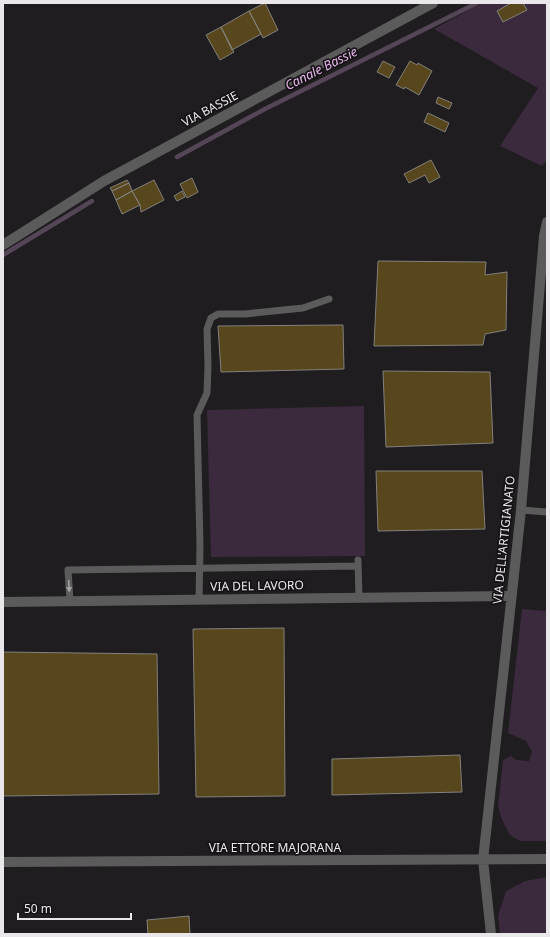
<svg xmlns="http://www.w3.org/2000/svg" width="550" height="937" font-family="'Noto Sans',sans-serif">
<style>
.green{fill:#3b2a3d}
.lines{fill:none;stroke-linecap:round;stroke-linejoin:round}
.stream{stroke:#554657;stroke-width:4.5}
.building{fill:#58461c;stroke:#82817d}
.lane{stroke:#5c5b5c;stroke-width:7}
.street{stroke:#5c5b5c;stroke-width:10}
.oneway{fill:#a2a1a2}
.labels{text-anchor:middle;stroke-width:3.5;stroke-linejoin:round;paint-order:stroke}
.street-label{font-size:12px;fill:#e9e7e9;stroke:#151316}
.water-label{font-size:13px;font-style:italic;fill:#e7b4ec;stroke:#151316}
</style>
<rect width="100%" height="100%" fill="#1f1d1f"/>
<path class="green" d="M482,3h65v157l-5,6 -42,-20 38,-58 -104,-59z
M364,406l1,150 -154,1 -4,-147z
M522,609l25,2v230h-27l-10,-6 -5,-9 -4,-9 -3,-11 5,-46 8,-4 5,4 13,1 3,-9 -6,-11 -18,-8z
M547,877v57h-47l-2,-18 8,-25 19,-10z"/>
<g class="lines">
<path class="stream" d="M177,157l88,-48 212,-106
M3,255l89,-54"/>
</g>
<path class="building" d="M265,3l13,27 -15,8 -14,-27z
M511,3h12l4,7 -24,12 -6,-11z
M249,11l12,23 -29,16 -11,-23z
M221,27l13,25 -14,8 -14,-25z
M383,61l12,6 -6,11 -12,-6z
M410,61l7,4 1,-2 14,8 -13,24 -14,-8 -1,2 -8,-4z
M438,97l14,6 -3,6 -13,-6z
M428,113l21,10 -4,9 -21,-10z
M431,160l9,17 -11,6 -4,-8 -16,8 -5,-9z
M192,178l6,14 -11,6 -7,-14z
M127,180l2,3 -17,8 -2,-3z
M154,180l10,20 -23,12 -1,-7 -8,-14z
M129,183l3,8 -16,9 -4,-9z
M132,191l8,14 -18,9 -6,-14z
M182,191l3,6 -8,4 -3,-5z
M378,261l108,1 -1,13 22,-3 -1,58 -21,4 -2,11 -109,1z
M343,325l1,44 -123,3 -3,-46z
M383,371l107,1 3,71 -107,4z
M376,471h106l3,58 -107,2z
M284,628l1,168 -89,1 -3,-168z
M3,652l154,2 2,140 -156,2z
M460,755l2,37 -130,3v-36z
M189,916l1,18h-42l-1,-14z"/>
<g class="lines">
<path class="lane" d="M521,510l26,2
M358,560l1,38
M199,600l1,-54 -3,-131 10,-22 1,-27 -1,-37 4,-11 7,-4h27l58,-6 26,-9
M70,601l-2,-31 290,-4"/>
<path class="street" d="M3,245l101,-64 329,-178
M3,602l508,-6
M3,862l544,-3
M491,934l-8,-74 38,-350 23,-274 3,-14"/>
</g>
<defs><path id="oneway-solid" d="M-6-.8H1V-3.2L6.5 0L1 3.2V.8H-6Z"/></defs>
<use class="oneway" href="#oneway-solid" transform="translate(69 586) rotate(87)"/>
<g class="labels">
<g class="street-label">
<text transform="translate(210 109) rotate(-28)" y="4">VIA BASSIE</text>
<text transform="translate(504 540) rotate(-84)" y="4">VIA DELL'ARTIGIANATO</text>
<text transform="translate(257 586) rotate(-1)" y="4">VIA DEL LAVORO</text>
<text x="275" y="852">VIA ETTORE MAJORANA</text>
</g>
<g class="water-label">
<text transform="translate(321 68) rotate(-27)" y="5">Canale Bassie</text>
</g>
</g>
<rect width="550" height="937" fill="none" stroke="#e9e7e9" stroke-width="8"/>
<path d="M18 913v6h113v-6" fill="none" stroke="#e9e7e9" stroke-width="2"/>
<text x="24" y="913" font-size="12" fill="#e9e7e9" stroke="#151316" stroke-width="3" paint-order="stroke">50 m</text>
</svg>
